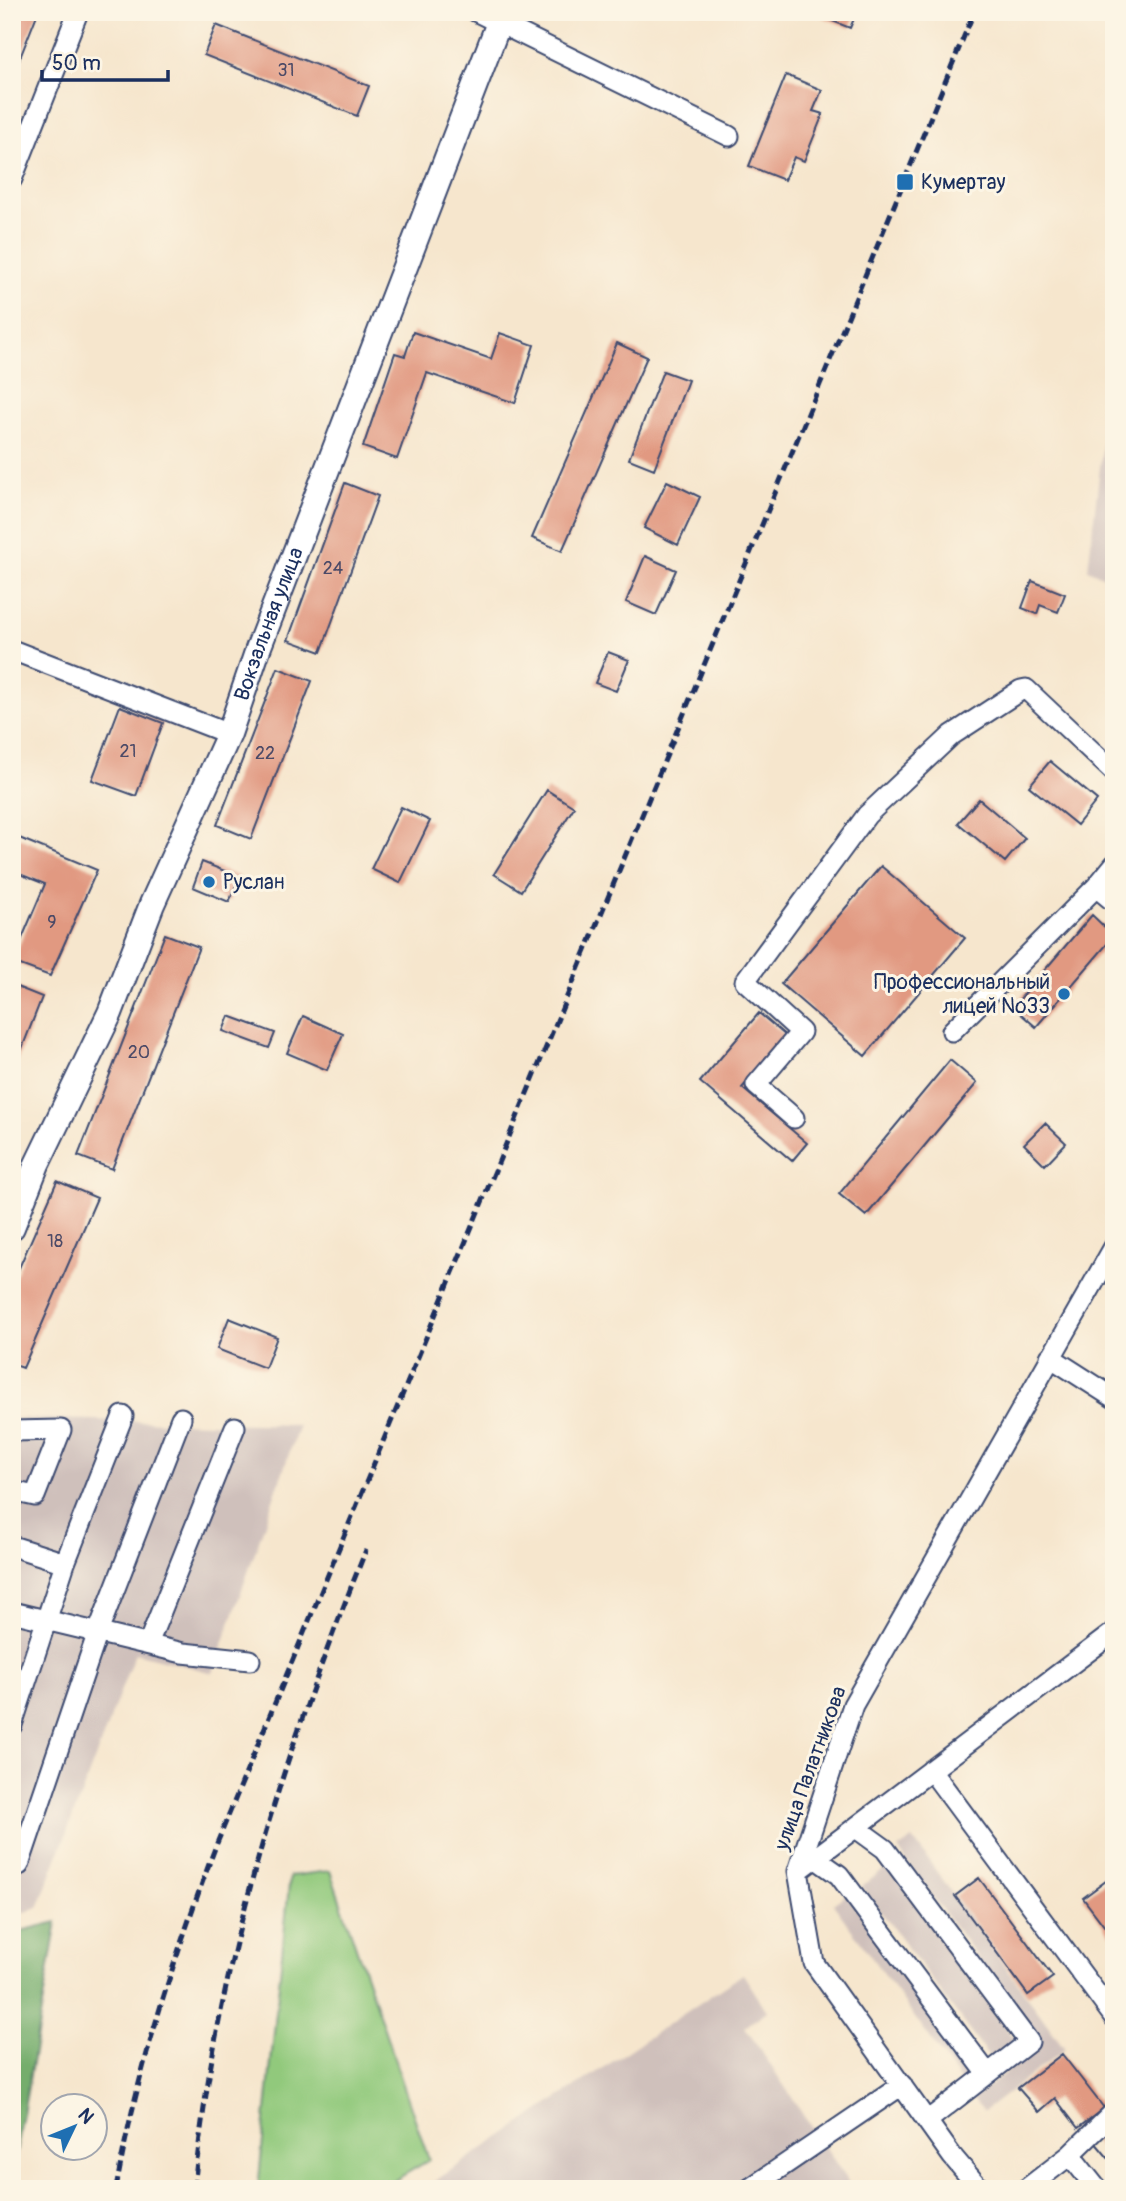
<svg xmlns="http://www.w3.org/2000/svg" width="1126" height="2201" font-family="Pangolin,sans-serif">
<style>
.industrial{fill:#cfc0bb}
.green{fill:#91c97c;stroke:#567c6d;stroke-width:2}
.forest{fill:#74ad6c;stroke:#486e65;stroke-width:2}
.building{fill:#e19981}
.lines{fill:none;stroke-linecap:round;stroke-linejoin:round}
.minor-casing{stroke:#3c4a6f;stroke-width:23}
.major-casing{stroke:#3c4a6f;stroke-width:28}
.minor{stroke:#fff;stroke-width:19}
.major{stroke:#fff;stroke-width:24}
.rail{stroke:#1b2f5e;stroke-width:5;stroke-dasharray:10 5;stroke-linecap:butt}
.poi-dot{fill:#1f6fb2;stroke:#fcf5e5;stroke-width:2.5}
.labels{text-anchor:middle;stroke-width:6;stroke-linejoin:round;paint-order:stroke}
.number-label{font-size:18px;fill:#4c4a67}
.poi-label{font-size:21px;fill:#1b2f5e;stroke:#fcf5e5;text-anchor:start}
.street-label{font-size:21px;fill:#1b2f5e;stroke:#fcf5e5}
</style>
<rect width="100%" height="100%" fill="#fcf5e5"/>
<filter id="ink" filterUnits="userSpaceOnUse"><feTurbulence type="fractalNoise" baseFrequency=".0143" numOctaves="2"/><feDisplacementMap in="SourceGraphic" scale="14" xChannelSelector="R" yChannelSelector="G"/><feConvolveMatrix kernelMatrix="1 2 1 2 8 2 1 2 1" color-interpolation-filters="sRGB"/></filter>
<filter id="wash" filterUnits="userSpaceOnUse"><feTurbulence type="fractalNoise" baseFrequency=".00686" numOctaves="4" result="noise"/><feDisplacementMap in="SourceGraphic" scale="28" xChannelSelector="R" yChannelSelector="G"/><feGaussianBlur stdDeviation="1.57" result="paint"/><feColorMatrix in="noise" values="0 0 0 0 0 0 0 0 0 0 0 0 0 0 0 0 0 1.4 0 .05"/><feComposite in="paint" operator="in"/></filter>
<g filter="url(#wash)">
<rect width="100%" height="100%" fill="#f6e6cd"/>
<path class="industrial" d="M1114,416v166l-26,-13 17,-144z
M12,1418l287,7 -86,248 -78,-20 -97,255 -26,8z
M913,1839l152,210 -81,62 -11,-12 68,-54 -143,-196z
M888,1867l128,175 -25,18 -129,-174z
M847,1894l128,179 -13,10 -129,-179z
M743,1974l24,37 -22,16 108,162h-430z"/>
<path class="green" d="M330,1871l99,289 -49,29h-122l32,-313z"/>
<path class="forest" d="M57,1922l-45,254v-243z"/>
<g id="blocks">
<path class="building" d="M12,12h26l-26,66z
M810,12h47l-7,16z
M216,25l153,61 -12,30 -153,-61z
M786,75l36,15 -9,21 10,3 -19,47 -10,-4 -10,23 -35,-14z
M413,332l78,27 9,-26 34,12 -19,58 -88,-30 -30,86 -34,-12 32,-94 10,3z
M617,343l30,14 -85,194 -30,-13z
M663,371l25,9 -34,89 -25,-10z
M667,481l33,16 -22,48 -34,-17z
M345,483l33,13 -57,156 -33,-12z
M645,556l31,14 -20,45 -30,-13z
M1032,581l33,13 -7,18 -18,-7 -3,9 -15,-6z
M608,652l21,8 -13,31 -21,-8z
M278,668l34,13 -61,158 -34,-14z
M120,706l43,17 -27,73 -44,-16z
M1050,761l47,39 -20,25 -48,-39z
M547,790l27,17 -53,84 -27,-17z
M979,799l46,39 -20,24 -47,-39z
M401,807l29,14 -30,62 -29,-14z
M12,835l85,35 -47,106 -38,-14 33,-78 -33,-13z
M202,862l38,15 -11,25 -36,-15z
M881,866l84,72 -100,118 -84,-72z
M1092,915l22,21 -78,91 -23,-20z
M165,934l34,13 -87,222 -34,-13z
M12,985l30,12 -30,77z
M759,1013l27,23 -44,52 65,55 -15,18 -92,-79z
M229,1016l46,17 -6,15 -46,-17z
M303,1016l40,18 -16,36 -40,-17z
M950,1060l27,23 -111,133 -27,-22z
M1045,1123l21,20 -21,22 -21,-21z
M57,1181l40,17 -74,170 -11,-4v-80z
M229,1318l48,19 -12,31 -48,-19z
M1114,1875v64l-31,-41z
M979,1878l74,99 -25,18 -73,-99z
M1062,2054l42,54 -26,20 -23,-30 -16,14 -21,-24z
M1114,2124v41l-20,-24z"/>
</g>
</g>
<g filter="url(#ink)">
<use href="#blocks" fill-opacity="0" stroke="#3c4a6f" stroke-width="2"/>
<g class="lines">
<g class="minor-casing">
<path id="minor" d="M477,12l252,124
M12,179l66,-167
M12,650l217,84
M1096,887l18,15
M952,1031l144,-144 18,-22
M794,1118l-38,-33 45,-53 -56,-51 122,-166 85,-80 69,-45 5,-1 88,83
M1050,1357l64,41
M12,1431l49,-1 -26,66 -23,-5
M12,1546l53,17 58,-147
M12,1612l171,41 67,7
M148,1644l87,-217
M12,1725l53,-162
M931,1770l183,247
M856,1828l29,21 144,193 -102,79
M815,1858l24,17 148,198
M19,1865l79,-233 83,-214
M798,1871l316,-239
M1070,2155l44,-43
M749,2189l153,-104
M980,2189l-28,-33 -138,-193 -16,-92 55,-166 261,-458
M1026,2189l44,-34 27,34"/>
</g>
<g class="major-casing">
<g id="major">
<path id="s1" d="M12,1227l25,-63 73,-151 42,-109 77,-170 29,-85 245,-637"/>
</g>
</g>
<use href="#minor" class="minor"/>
<use href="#major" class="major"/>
<path class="rail" d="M116,2189c21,-118 57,-229 99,-341l759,-1836
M194,2189c22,-222 88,-433 172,-639"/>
</g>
</g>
<g class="poi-dot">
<rect x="896" y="173" width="18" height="18" rx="3.5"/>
<circle cx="209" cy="882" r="7"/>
<circle cx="1064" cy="994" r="7"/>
</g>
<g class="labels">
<g class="number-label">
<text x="286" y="76">31</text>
<text x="333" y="574">24</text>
<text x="128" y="757">21</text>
<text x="265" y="759">22</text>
<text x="52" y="928">9</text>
<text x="139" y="1058">20</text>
<text x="55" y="1247">18</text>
</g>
<g class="poi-label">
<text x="921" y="189">Кумертау</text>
<text x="223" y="889">Руслан</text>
<text x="1050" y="989" text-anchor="end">Профессиональный<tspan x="1050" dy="24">лицей №33</tspan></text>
</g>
<g class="street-label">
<text dy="7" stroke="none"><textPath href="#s1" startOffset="656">Вокзальная улица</textPath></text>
<text transform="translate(810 1768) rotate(-70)" y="7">улица Палатникова</text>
</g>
</g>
<rect width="1126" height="2201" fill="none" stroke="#fcf5e5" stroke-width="42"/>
<g transform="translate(74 2127) rotate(47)"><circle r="33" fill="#fcf5e5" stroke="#a2a6af" stroke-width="2"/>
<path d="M0-5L12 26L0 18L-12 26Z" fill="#1f6fb2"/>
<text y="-10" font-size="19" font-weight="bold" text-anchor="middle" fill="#1b2f5e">N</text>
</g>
<path d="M42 70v10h126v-10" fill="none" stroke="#1b2f5e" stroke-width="3.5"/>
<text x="52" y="70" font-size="21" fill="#1b2f5e" stroke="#fcf5e5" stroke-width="5" paint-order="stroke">50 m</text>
</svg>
